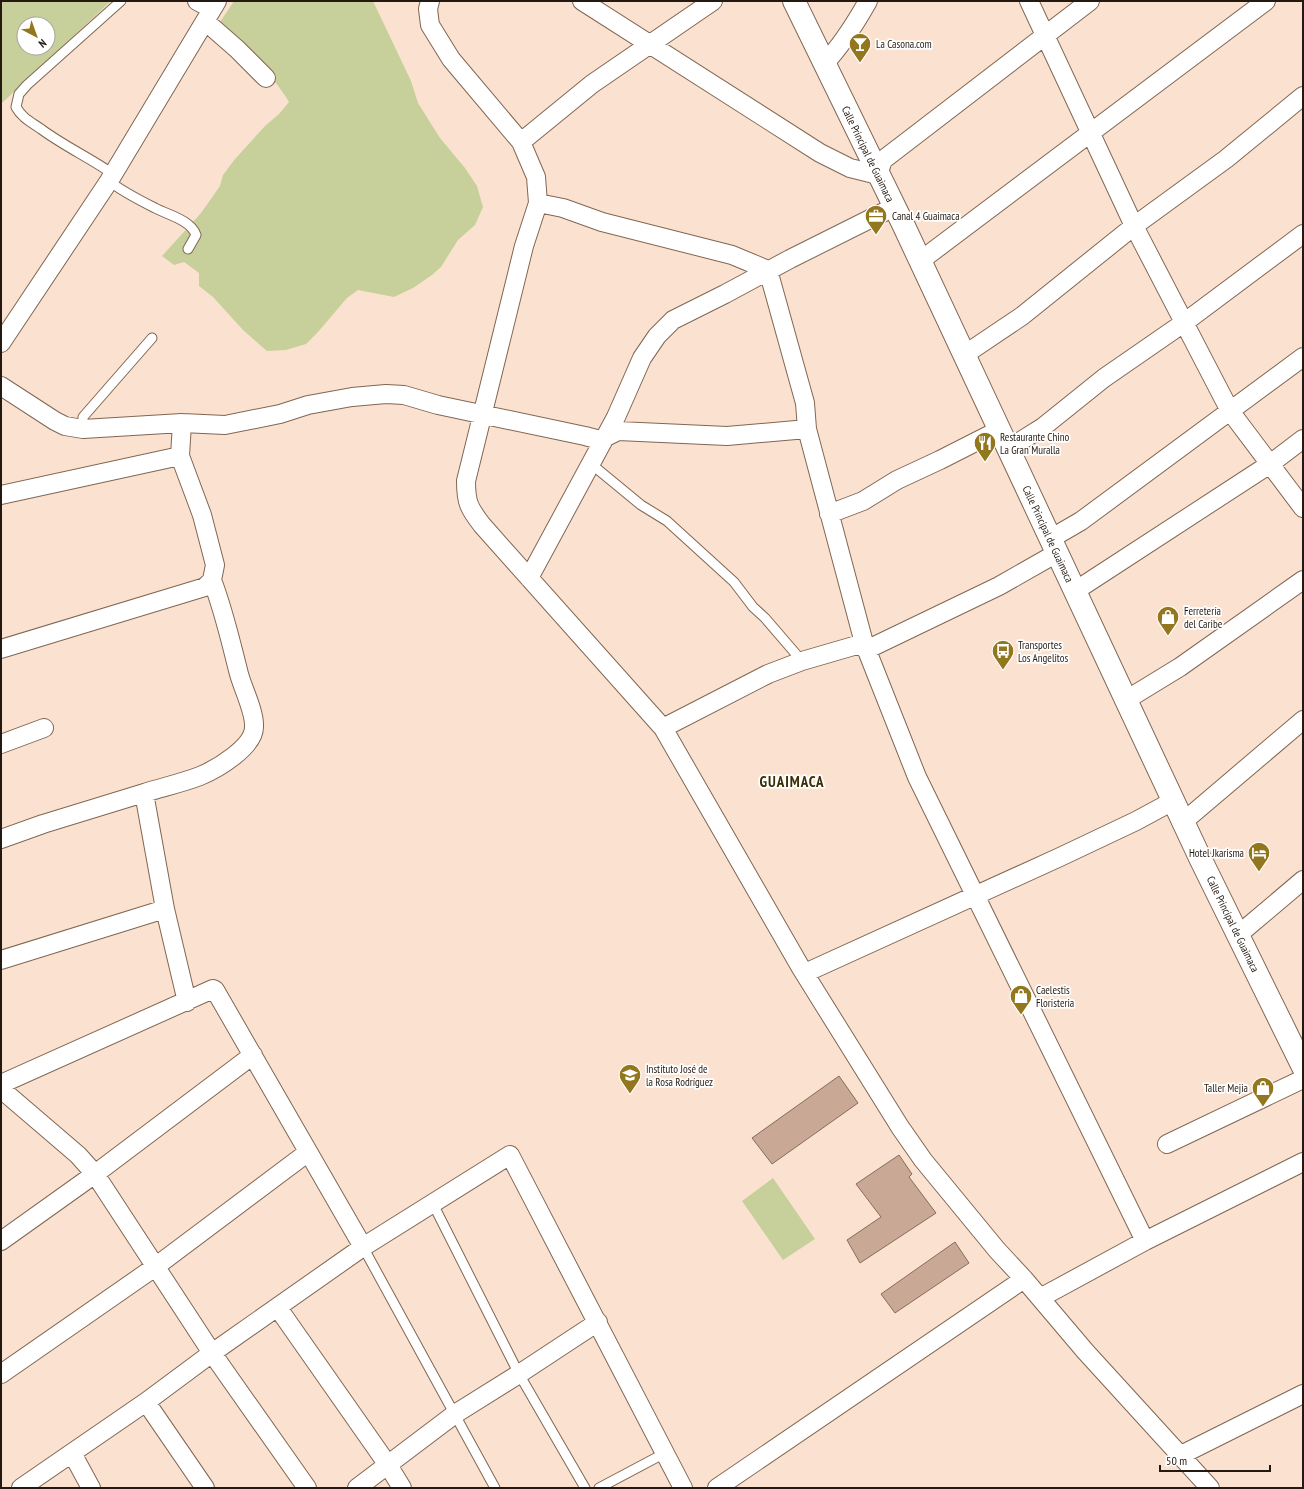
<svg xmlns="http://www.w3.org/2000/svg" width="1304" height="1489" font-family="'PT Sans Narrow',sans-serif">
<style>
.green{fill:#c7d09b;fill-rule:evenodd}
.building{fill:#c9a996;stroke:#886b5a}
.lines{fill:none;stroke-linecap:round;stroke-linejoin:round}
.service-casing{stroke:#816652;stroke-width:11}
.minor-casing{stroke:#816652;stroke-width:20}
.secondary-casing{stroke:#816652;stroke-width:24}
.service{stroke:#fff;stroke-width:9}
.minor{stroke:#fff;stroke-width:18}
.secondary{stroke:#fff;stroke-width:22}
.labels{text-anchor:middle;stroke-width:3.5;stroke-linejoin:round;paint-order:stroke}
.poi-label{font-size:11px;fill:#241911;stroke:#fff;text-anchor:start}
.street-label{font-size:11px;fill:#241911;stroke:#fff}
.district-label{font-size:15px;font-weight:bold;letter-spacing:1px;fill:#3b2e04;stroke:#fff}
</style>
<rect width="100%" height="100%" fill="#fbe2d0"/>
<path class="green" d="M1,1h110l-110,103zM24,24h24v24h-24z
M234,1h139l38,80 7,22 22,35 25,30 12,18 6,21 -8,18 -17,15 -17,27 -9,8 -19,13 -19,9 -36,-7 -11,8 -29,34 -12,12 -20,6 -19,1 -24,-21 -30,-33 -14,-11v-13l-15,-11 -10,3 -12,-9 39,-43 19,-27 3,-11 12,-16 30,-33 14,-12 10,-12c-18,-30 -45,-55 -69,-80z
M773,1178l42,61 -32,21 -41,-59z"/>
<path class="building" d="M839,1076l19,27 -86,61 -20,-26z
M899,1155l13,19 -3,3 27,36 -76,50 -13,-23 34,-23 -25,-33z
M955,1242l14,21 -74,50 -14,-19z"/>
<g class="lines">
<g class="service-casing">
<path id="service" d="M113,174c-23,-16 -49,-28 -72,-45 -10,-7 -19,-11 -25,-22l3,-13 8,-9 94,-84
M109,181c14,11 30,19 46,27 13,7 36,12 41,27l-8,14
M83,429v-12l69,-79
M590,463l51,42 26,16 67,61 19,25 12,11 37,43
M433,1204l86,170 66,114
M363,1247l132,241
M599,1488l66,-35"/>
</g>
<g class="minor-casing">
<path id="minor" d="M197,1l15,8
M430,1l-2,8 2,16 21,34 70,83 15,35 2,26 -14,43 -58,235c0,22 3,27 16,44l181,203 138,240 99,159 23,33 74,90 27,29 61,72 125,137
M582,1l238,152 30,15 28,7 5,-15 207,-159
M1029,1l105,225 96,185 73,97
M205,21l32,28 29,29
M824,64c18,-19 31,-40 44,-63
M521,142l71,-58 121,-83
M538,203l25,5 39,14 130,33 36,15 37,133 2,26 57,214 53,134 228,464
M920,261l346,-260
M1,343l108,-162 108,-180
M964,355l58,-39 112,-90 92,-67 77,-63
M1,386l54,35 10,5 18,3 99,-6 43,2 55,-11 28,-9 44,-8 34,-3 18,1 34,10 147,31 15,4 18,-9 109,5 80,-7
M1008,449l35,-22 61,-49 81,-56 118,-88
M1,495l179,-39
M829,514l34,-13 34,-21 43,-20 59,-30
M1050,539l31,-18 222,-164
M529,578l87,-161 26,-59 15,-22 16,-16 52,-26 65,-35 104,-52
M1075,591l195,-127 33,-25
M1,649l204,-62 7,-7 3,-15 -13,-50 -22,-59 2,-33
M866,650l133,-64 58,-33
M1126,700l54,-33 123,-87
M663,728l105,-54 34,-13 62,-18
M1,744l43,-16
M144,793c19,-6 38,-10 56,-17 17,-7 54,-29 54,-49 1,-15 -11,-38 -15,-53 -8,-31 -15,-63 -27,-94
M1183,822l120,-102
M1,839l42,-15 101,-31 21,116 22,93
M1238,935l65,-55
M1,960l164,-51
M805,973l255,-116 76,-36 37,-20
M1,1084l212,-95 2,1 148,257
M1,1089l77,66 17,19 117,179 95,135
M1167,1144l136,-65
M1,1241l94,-67 158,-119
M1040,1298l105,-57 158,-79
M278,1308l110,157 14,23
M1,1374l154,-107 152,-114
M146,1402l59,86
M72,1453l19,35
M1181,1455l122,-61
M21,1488l125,-86 66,-49 151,-106 147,-92 173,333
M357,1488l98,-74 64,-40 79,-52
M717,1488l307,-209"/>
</g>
<g class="secondary-casing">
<path id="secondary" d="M794,1l109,223 298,636 102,207"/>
</g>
<use href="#service" class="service"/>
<use href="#minor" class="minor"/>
<use href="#secondary" class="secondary"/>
</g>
<defs>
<g id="bar-pin" transform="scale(1.15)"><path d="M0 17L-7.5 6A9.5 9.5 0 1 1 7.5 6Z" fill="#93771e" stroke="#fff"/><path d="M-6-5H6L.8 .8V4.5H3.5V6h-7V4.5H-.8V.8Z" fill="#fff"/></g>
<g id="office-pin" transform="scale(1.15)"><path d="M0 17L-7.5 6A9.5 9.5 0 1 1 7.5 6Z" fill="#93771e" stroke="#fff"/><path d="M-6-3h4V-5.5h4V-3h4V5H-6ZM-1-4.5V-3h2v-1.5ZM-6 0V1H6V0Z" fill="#fff"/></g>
<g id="restaurant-pin" transform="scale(1.15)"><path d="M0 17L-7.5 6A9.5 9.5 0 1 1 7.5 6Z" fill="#93771e" stroke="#fff"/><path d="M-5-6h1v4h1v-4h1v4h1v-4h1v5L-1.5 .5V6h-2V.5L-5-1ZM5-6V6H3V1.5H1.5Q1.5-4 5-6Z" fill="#fff"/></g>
<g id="shop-pin" transform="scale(1.15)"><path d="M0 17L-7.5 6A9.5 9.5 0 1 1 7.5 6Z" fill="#93771e" stroke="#fff"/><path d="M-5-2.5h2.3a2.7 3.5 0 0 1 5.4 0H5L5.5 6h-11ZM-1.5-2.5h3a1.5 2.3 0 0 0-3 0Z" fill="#fff"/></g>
<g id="bus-pin" transform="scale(1.15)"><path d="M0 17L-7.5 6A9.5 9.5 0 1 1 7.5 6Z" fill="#93771e" stroke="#fff"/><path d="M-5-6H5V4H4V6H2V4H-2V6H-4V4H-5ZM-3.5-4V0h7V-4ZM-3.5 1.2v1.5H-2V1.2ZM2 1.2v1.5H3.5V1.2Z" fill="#fff"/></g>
<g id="hotel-pin" transform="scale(1.15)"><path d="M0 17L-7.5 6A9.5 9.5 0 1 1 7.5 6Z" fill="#93771e" stroke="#fff"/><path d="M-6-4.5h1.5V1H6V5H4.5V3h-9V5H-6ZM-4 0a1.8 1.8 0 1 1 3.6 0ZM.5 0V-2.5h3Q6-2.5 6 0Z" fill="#fff"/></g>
<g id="school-pin" transform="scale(1.15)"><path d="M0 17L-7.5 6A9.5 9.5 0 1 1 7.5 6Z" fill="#93771e" stroke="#fff"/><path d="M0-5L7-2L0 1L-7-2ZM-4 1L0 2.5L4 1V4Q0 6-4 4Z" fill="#fff"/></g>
</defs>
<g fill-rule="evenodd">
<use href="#bar-pin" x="860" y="44"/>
<use href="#office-pin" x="876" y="216"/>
<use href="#restaurant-pin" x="985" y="443"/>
<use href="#shop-pin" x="1168" y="617"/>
<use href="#bus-pin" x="1003" y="651"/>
<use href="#hotel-pin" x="1259" y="853"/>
<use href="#shop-pin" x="1021" y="996"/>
<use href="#school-pin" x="630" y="1075"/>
<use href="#shop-pin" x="1263" y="1088"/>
</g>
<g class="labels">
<g class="poi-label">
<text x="876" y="48">La Casona.com</text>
<text x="892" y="220">Canal 4 Guaimaca</text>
<text x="1000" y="441">Restaurante Chino<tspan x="1000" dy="13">La Gran Muralla</tspan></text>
<text x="1184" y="615">Ferretería<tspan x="1184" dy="13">del Caribe</tspan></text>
<text x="1018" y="649">Transportes<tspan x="1018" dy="13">Los Angelitos</tspan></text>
<text x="1244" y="857" text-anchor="end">Hotel Jkarisma</text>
<text x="1036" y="994">Caelestis<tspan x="1036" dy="13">Floristeria</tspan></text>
<text x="646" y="1073">Instituto José de<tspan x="646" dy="13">la Rosa Rodríguez</tspan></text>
<text x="1248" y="1092" text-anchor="end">Taller Mejia</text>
</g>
<g class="street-label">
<text transform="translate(868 154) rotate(64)" y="4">Calle Principal de Guaimaca</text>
<text transform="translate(1048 534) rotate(65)" y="4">Calle Principal de Guaimaca</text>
<text transform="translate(1233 924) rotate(64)" y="4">Calle Principal de Guaimaca</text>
</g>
<g class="district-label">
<text x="792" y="787">GUAIMACA</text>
</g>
</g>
<rect width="1304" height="1489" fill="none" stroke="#241911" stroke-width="4"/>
<g transform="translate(36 36) rotate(139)"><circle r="19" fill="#ffffff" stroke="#a7a3a0"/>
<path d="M0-3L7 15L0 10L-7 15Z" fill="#93771e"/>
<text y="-6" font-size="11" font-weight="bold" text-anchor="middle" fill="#241911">N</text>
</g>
<path d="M1160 1465v6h110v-6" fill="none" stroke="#241911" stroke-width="2"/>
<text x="1166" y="1465" font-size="12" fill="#241911" stroke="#ffffff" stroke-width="3" paint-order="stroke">50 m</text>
</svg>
